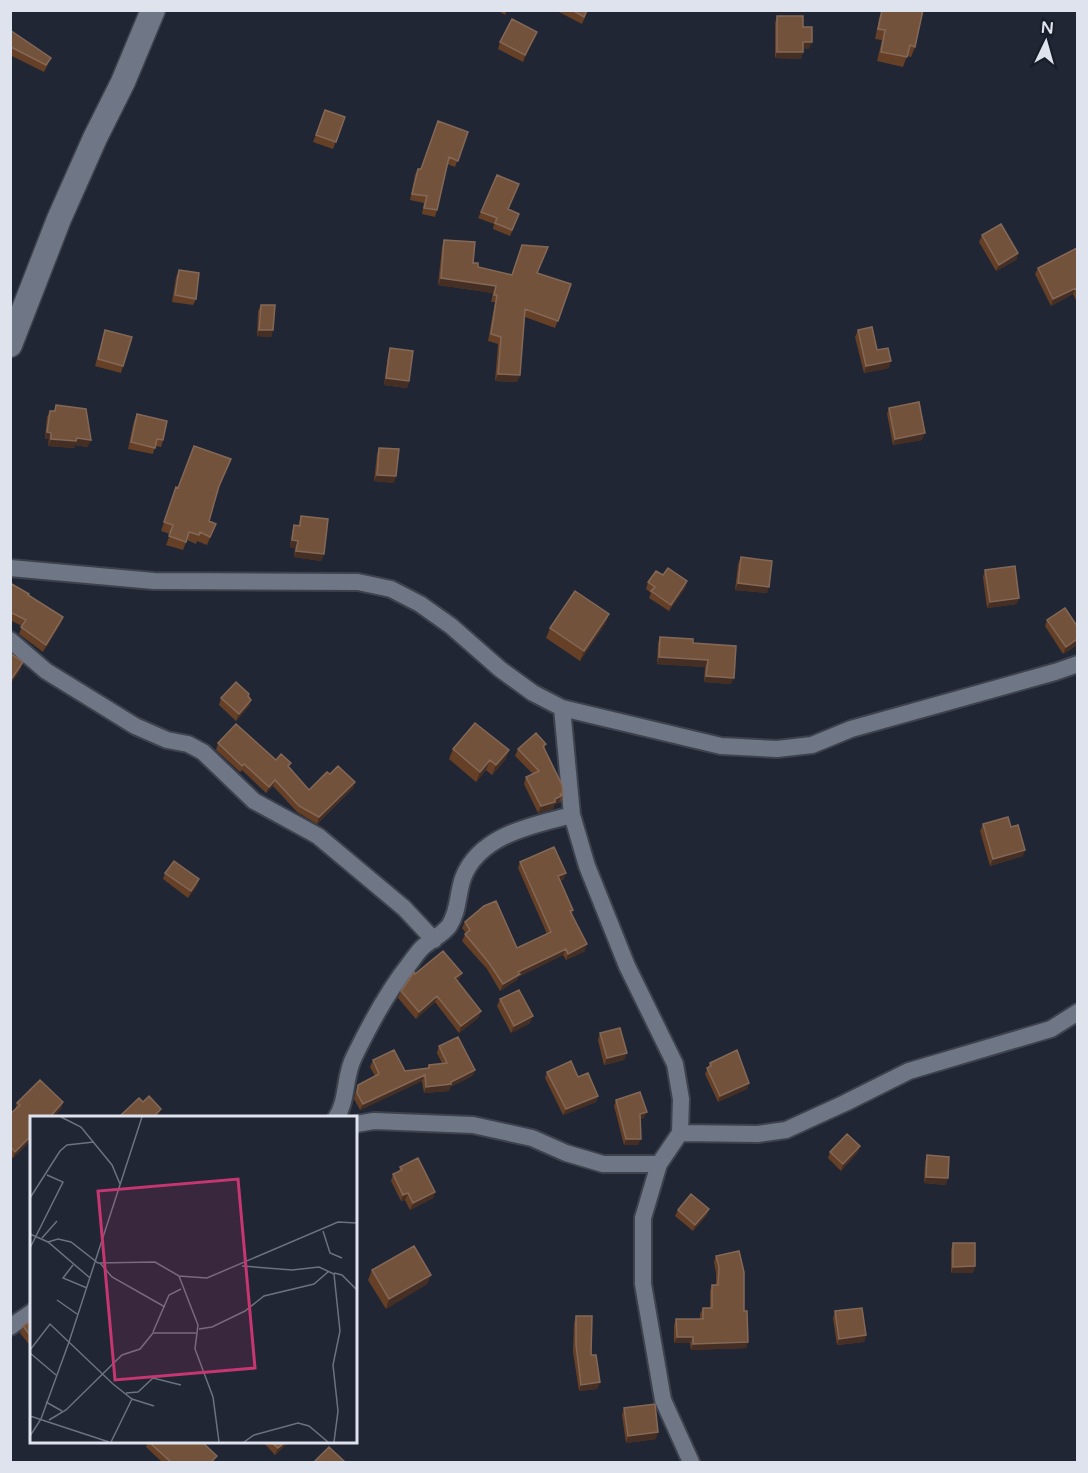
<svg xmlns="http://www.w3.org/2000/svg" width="1088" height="1473" font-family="'Varela Round',sans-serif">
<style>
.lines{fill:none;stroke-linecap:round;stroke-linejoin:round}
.street-casing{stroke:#3d424d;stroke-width:20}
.secondary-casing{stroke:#3d424d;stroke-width:27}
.street{stroke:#6f7787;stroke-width:16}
.secondary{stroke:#6f7787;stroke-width:24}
.wall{fill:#664026}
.shaded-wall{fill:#452e23}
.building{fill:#73523b;stroke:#846857;stroke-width:1.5}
.inset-road{fill:none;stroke:#6c727e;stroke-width:1.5}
.view{fill:#c63671;fill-opacity:0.15;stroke:#c63671;stroke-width:3}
.inset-edge{fill:none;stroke:#dfe3ed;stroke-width:3}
</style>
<rect width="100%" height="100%" fill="#202634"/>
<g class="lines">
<g class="street-casing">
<path id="street" d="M10,568l144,13 204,1 33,7 29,15 31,22 49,43 33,24 29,15 159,38 56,3 35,-4 39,-16 204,-57 23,-8
M10,640l36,31 89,55 32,14 21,4 15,8 51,49 64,35 86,72 30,32
M562,708l10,107 15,51 40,100 48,98 6,35 -1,34 -21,31 -16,54v66l20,116 28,62
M336,1118c12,-18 8,-42 18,-61 16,-33 33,-65 56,-94 4,-5 9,-13 14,-17 8,-7 18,-11 25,-20 10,-15 8,-31 14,-48 16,-43 70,-53 109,-63
M356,1124l18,-3 99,4 59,13 34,15 37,11h56
M680,1133l78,1 28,-4 59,-27 64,-32 142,-42 27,-17
M10,1327l22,-15"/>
</g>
<g class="secondary-casing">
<path id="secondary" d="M10,345l49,-126 36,-81 28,-56 30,-72"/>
</g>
<use href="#street" class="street"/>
<use href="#secondary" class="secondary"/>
</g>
<path class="wall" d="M497,10h10l-2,5z
M559,10h29l-6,14 -23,-12z
M882,10h41l-8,37 -4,10 -4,-1 -4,11 -26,-6 5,-21 -7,-1 4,-20z
M777,16l26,11 6,22 -6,-1v4l-2,7 -26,-1v-35z
M10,30l38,34 -4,8 -34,-17z
M537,32l-14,30 -25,-13 2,-7z
M325,110l20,7 -12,32 -20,-7z
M468,132l-13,35 -8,-3 -10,46 -2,7 -13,-3 2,-11 -14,-3 5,-25 3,-6h3z
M509,209l8,11 -7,16 -17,-7 1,-5 -16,-6 3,-6z
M982,235l36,18 -2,7 -20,11 -17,-29z
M444,240l29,23 5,4 34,8 25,-2 34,11 -16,44 -30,-11 -5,58 -3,7 -22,-1 3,-37 -10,-3 7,-39h-4l2,-9 -55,-8 4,-38z
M1077,248v54l-4,-8 -22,12 -16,-32 3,-6z
M179,270l17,29 -3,6 -21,-3 4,-25z
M261,305l12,25 -2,7 -14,-1 1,-25z
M105,330l18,36 -2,7 -26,-7z
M858,330l19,20 12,18 -25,5 -9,-36z
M390,348l19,33 -2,7 -23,-3 4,-30z
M56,405l32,42 -13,-2 -1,3 -26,-2 1,-7h-4l2,-22 3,-6h4z
M889,408l33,32 -29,5 -6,-31z
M137,414l26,26 -2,7 -6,-1 -2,8 -25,-5 6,-28z
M379,448l15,35 -20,-2 3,-27z
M231,459l-13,31 -9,31 7,3 -9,21 -10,-4 -1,3 -9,-4 -4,10 -17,-5 4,-11 -9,-3 15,-44 2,1z
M301,516l23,38 -3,7 -27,-4 1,-9 -5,-1 2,-15 2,-7 4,1z
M741,557l26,36 -32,-3 3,-26z
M985,570l32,34 -30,4 -4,-31z
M663,575l24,6 -2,7 -16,23 -20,-13 2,-5 -5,-4 2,-7z
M10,583l53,34 -2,6 -18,29 -24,-18 3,-8 -12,-6z
M609,614l-4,10 -25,37 -34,-23 4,-10z
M1047,620l30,6v19l-14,9 -18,-28z
M660,637l33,6 38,41 -27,-2 1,-15 -48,-3 1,-21z
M249,694l-1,3 3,3 -2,6 -13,15 -17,-16 2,-7z
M218,743l58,17 13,7 20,23 21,-16 25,8 -2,6 -36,36 -20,-12 -24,-26 -7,7 -24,-23 -2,2 -24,-22z
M546,744l-2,5 19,47 -3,7 -1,-1 -5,3 -1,4 -15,4 -14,-29 2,-7 7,-3 -18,-18 3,-7z
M453,749l56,1 -4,10 -13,15 -6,-5 -10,12 -27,-23z
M983,824l40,32 -33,10 -10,-35z
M520,862l44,17 -4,2 13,29 -1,4 13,37 -19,9 -3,-5 -45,22 -1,3 -17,11 -13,-22 -25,-28 4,-8 -4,-5 3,-6 52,26 30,-14 -29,-66z
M165,873l34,6 -2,7 -9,12 -25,-19z
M415,974l44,6 -2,1 24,30 -3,7 -19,15 -24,-31 -19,17 -18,-21 3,-7z
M500,999l30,24 -19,10 -14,-27z
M600,1033l27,20 -3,7 -20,5 -6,-25z
M439,1046l36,24 -3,6 -22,11 -1,4 -25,2 -2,-12 -62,29 -6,-11 2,-8 2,-6 17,-9 -5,-9 3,-7 32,11 22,-2 2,-4 13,-2 -5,-10z
M710,1063l39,20 -2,6 -29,13 -13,-28z
M547,1072l31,5 20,19 -2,6 -33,13 -18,-37z
M616,1100l28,18 -4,1 -2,26h-14l-10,-39z
M63,1102l-2,7 -29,9v21l-19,19 -3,-2v-42l5,-4 2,-7z
M860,1146l-3,7 -16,18 -13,-13 2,-6z
M927,1155l19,30 -22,-2 1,-21z
M400,1167l35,25 -2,6 -23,12 -5,-10 -4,1 -10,-20 2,-7 6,-2z
M709,1209l-3,7 -13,15 -18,-15 3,-6z
M953,1243l22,23 -2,7h-22v-23z
M716,1256l28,55 4,31 -2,6 -55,2 -1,-7h-16v-18l2,-6h24v-5l3,-6h7v-17l2,-6h4v-12l-2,-11z
M372,1270l59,5 -4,9 -41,25 -18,-29z
M835,1311l31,24 -2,7 -27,3 -4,-27z
M576,1316l15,39 9,27 -3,7 -18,2 -6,-39 1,-29z
M32,1320v28l-12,-15 3,-7z
M624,1408l32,31 -30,4 -4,-28z
M148,1442h54l13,20h-53l-16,-15z
M263,1442h26l-14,13z"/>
<path class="shaded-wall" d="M537,32l-3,7 -11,23 2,-7z
M803,42h9l-3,7 -8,-1z
M777,52h26l-2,7 -26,-1z
M1018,253l-2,7 -20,11 3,-6z
M441,278l55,8 -3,7 -55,-8z
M1076,288l-3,6 -22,12 2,-7z
M259,330h14l-2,7 -14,-1z
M891,361l-2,7 -25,5 2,-7z
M498,374l22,1 -3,7 -22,-1z
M386,378l23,3 -2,7 -23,-3z
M47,432l4,1 -2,6h-4z
M925,433l-3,7 -29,5 2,-6z
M77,438l14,2 -3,7 -13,-2 -1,3 -26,-2 3,-7z
M377,475l19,1 -2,7 -20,-2z
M292,540l6,1 -3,7 -5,-1z
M296,551l28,3 -3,7 -27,-4z
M687,581l-2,7 -16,23 2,-6z
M738,583l31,4 -2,6 -32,-3z
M1019,598l-2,6 -30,4 3,-6z
M609,614l-4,10 -25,37 4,-10z
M63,617l-2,6 -18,29 3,-7z
M1077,639v6l-14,9 3,-7z
M659,657l49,3 -3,7 -48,-3z
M23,662l-3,9 -10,14v-4z
M706,676l28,2 -3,6 -27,-2z
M251,700l-2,6 -13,15 3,-7z
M509,750l-4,10 -13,15 4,-10z
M490,760l-4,10 -10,12 4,-10z
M275,780l-2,6 -7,7 3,-6z
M355,782l-2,6 -36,36 2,-7z
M561,796l-2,7 -5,2 -1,4 -15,4 3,-7z
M1025,850l-2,6 -33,10 3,-7z
M566,873l-2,6 -9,3 3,-6z
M199,879l-2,7 -9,12 3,-7z
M587,944l-2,7 -19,9 2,-6z
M566,949l-3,6 -45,22 -1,3 -17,11 3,-7 15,-12z
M462,973l-3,7 -6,5 2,-7z
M437,996l-2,6 -19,17 3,-7z
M481,1011l-3,7 -19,15 2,-7z
M533,1016l-3,7 -19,10 3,-7z
M627,1053l-3,7 -20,5 3,-7z
M475,1070l-3,6 -22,11 -1,4 -25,2 2,-6 25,-5z
M425,1075l-3,6 -62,29 3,-6z
M749,1083l-2,6 -29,13 2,-6z
M598,1096l-2,6 -33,13 3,-6z
M63,1102l-2,7 -8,9h-4z
M161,1109l-2,6 -3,3 -1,-3z
M647,1112l-3,6 -6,2 2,-6z
M32,1135v4l-19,19 2,-6z
M626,1139h15l-3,6h-14z
M860,1146l-3,7 -16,18 2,-7z
M926,1177l22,1 -2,7 -22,-2z
M435,1192l-2,6 -23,12 3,-7z
M408,1193l-3,7 -4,1 2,-6z
M709,1209l-3,7 -13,15 2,-6z
M975,1266l-2,7h-22l2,-6z
M431,1275l-4,9 -41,25 3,-10z
M866,1335l-2,7 -27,3 2,-6z
M677,1337h16l-3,6h-16z
M748,1342l-2,6 -55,2 2,-6z
M600,1382l-3,7 -18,2 2,-6z
M658,1432l-2,7 -30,4 2,-7z
M285,1442h4l-14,13 3,-7z"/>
<path class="building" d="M572,10h15l-3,7z
M882,10h41l-8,37 -5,-2 -3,12 -26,-5 4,-22 -7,-1z
M777,16h26v11h9v15h-9v10h-26z
M512,19l25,13 -12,23 -25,-13z
M10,30l41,28 -5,7 -35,-18 -1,1z
M325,110l20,7 -9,25 -20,-7z
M438,121l30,11 -10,29 -9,-4 -12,53 -13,-2 3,-12 -15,-2 6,-25h3z
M497,175l22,9 -11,25 11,5 -7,16 -17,-7 2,-5 -16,-6z
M1001,224l17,29 -19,12 -17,-30z
M444,240l31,2 -2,21h5v4l34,8 10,-30 26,2 -11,26 34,11 -13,37 -33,-12 -5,66 -22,-1 3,-37 -10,-3 6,-39h-3l2,-9 -55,-8z
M1077,248v44l-1,-4 -23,11 -15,-31z
M179,270l20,3 -3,26 -21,-4z
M261,305h14l-2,25h-14z
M872,327l5,23 11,-2 3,13 -25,5 -8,-36z
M105,330l27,7 -9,29 -25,-7z
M390,348l23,3 -4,30 -23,-3z
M919,402l6,31 -30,6 -6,-31z
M56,405l30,4 5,31 -14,-2 -1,3 -25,-2v-6l-4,-1 3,-21h5z
M137,414l30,7 -4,19 -6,-1 -2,9 -24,-6z
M194,446l37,13 -12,27 -10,35 7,3 -6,13 -10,-5 -1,3 -10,-3 -3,10 -17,-6 4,-11 -9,-3 12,-35 2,1z
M379,448l20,1 -3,27 -19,-1z
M301,516l27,3 -4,35 -28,-3 2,-10 -6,-1 2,-15 6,1z
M741,557l31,4 -3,26 -31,-4z
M1015,566l4,32 -29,4 -5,-32z
M668,568l19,13 -16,24 -20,-14 4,-4 -7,-5 8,-11 7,4z
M10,583l19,11 -1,1 35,22 -17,28 -25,-18 5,-7 -16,-8z
M575,591l34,23 -25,37 -34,-23z
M1065,608l12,18v13l-11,8 -19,-27z
M660,637l33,2v4l43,3 -2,32 -28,-2 2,-16 -49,-3z
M10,653l13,9 -13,19z
M236,682l13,12 -1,2 3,4 -12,14 -18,-16z
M475,723l34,27 -13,15 -6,-5 -10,12 -27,-23z
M236,724l40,36 5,-6 10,9 -3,3 21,24 18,-18 3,2 8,-8 17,16 -36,35 -20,-11 -24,-26 -6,7 -25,-23 -2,2 -24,-23z
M536,733l10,11 -3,2 19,39 1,11 -3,-3 1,3 -6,3v3l-14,4 -15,-29 13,-6 -21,-22z
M1008,817l3,10 7,-2 7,25 -32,9 -10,-35z
M554,847l12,26 -8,3 15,34 -3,1 17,33 -19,10 -2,-5 -48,23 2,2 -17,10 -14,-21 -24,-29 5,-4 -5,-8 19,-16 12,-5 21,47 34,-16 -31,-70z
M174,861l25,18 -8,12 -26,-18z
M443,951l19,22 -7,5 26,33 -20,15 -24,-30 -18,16 -18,-21 13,-19 1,2z
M519,990l14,26 -19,10 -14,-27z
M620,1028l7,25 -20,5 -7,-25z
M458,1037l17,33 -24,12v2l-25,3 -1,-12 -62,29 -6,-11 1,-8 21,-11 -6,-14 21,-10 11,21 24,-3v-3l18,-2 -8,-17z
M737,1050l12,33 -29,13 -13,-28 4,-2 -1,-3z
M571,1061l7,16 10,-4 10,23 -32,13 -19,-37z
M40,1080l23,22 -14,16h-17v17l-17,17 -5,-6v-32l10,-9 -3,-2z
M640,1092l7,20 -7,2 1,25h-15l-10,-39z
M149,1096l12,13 -6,6 3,3h-36l-2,-2 19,-18 4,4z
M847,1134l13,12 -17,18 -13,-12z
M927,1155l22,2 -1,21 -22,-1z
M418,1158l17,34 -22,11 -5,-10 -5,2 -10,-21 9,-4 -2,-3z
M691,1194l18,15 -14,16 -17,-15z
M953,1243h22v23l-22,1z
M414,1246l17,29 -42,24 -17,-29z
M739,1251l5,21v39h3l1,31 -55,2v-7h-16l-1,-18h27v-11h9v-23h6l1,-18 -3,-11z
M862,1308l4,27 -27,4 -4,-28z
M576,1316h16l-1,39h5l4,27 -19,3 -5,-40z
M32,1320v18l-9,-12z
M655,1404l3,28 -30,4 -4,-28z
M149,1442h53l15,14 -6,6h-40z
M271,1442h14l-7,6z
M329,1447l16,15h-31z"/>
<g transform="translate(30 1116)">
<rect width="327" height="327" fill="#202634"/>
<path class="inset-road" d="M31,1l20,10 31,38 8,19M0,82l30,-47 7,-6 27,-3M293,115l7,22 12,5M0,118l18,8 42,36M12,122l15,-17M18,126l10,-3 13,3 27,21 57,-1 24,14 28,2 131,-56 19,1M0,132l33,-66 -16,-7M70,147l12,14 53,30M43,149l-10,13 24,10M212,150l50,4 27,-3 15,7 6,57 -7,34 5,46 -4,31M304,157l8,2 15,15M149,160l19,49 -3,24 18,48 6,45M27,184l20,14M169,213l13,-2 33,-16 19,-15 50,-12 15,-13M123,216l16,-37 12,-6M0,234l20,-26 63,60 19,15 22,7M0,237l26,22M96,277l12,-1 15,-14 28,7M16,286l16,9M0,300l79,26M19,304l17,-10 56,-55 18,-6 13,-16h43M0,320l11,-17 28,-77 73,-225M81,326l21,-43M214,326l10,-7 44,-12 11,3 19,16"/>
<path class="view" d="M208,63l17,189 -140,12 -17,-189z"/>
<rect width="327" height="327" class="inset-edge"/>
</g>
<rect width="1088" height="1473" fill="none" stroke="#dfe3ed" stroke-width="24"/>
<g transform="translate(1046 42) rotate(5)" stroke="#171d29" stroke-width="4.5" paint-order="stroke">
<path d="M0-4.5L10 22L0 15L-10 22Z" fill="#dfe3ed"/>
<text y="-9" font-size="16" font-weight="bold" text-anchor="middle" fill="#dfe3ed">N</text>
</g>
</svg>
